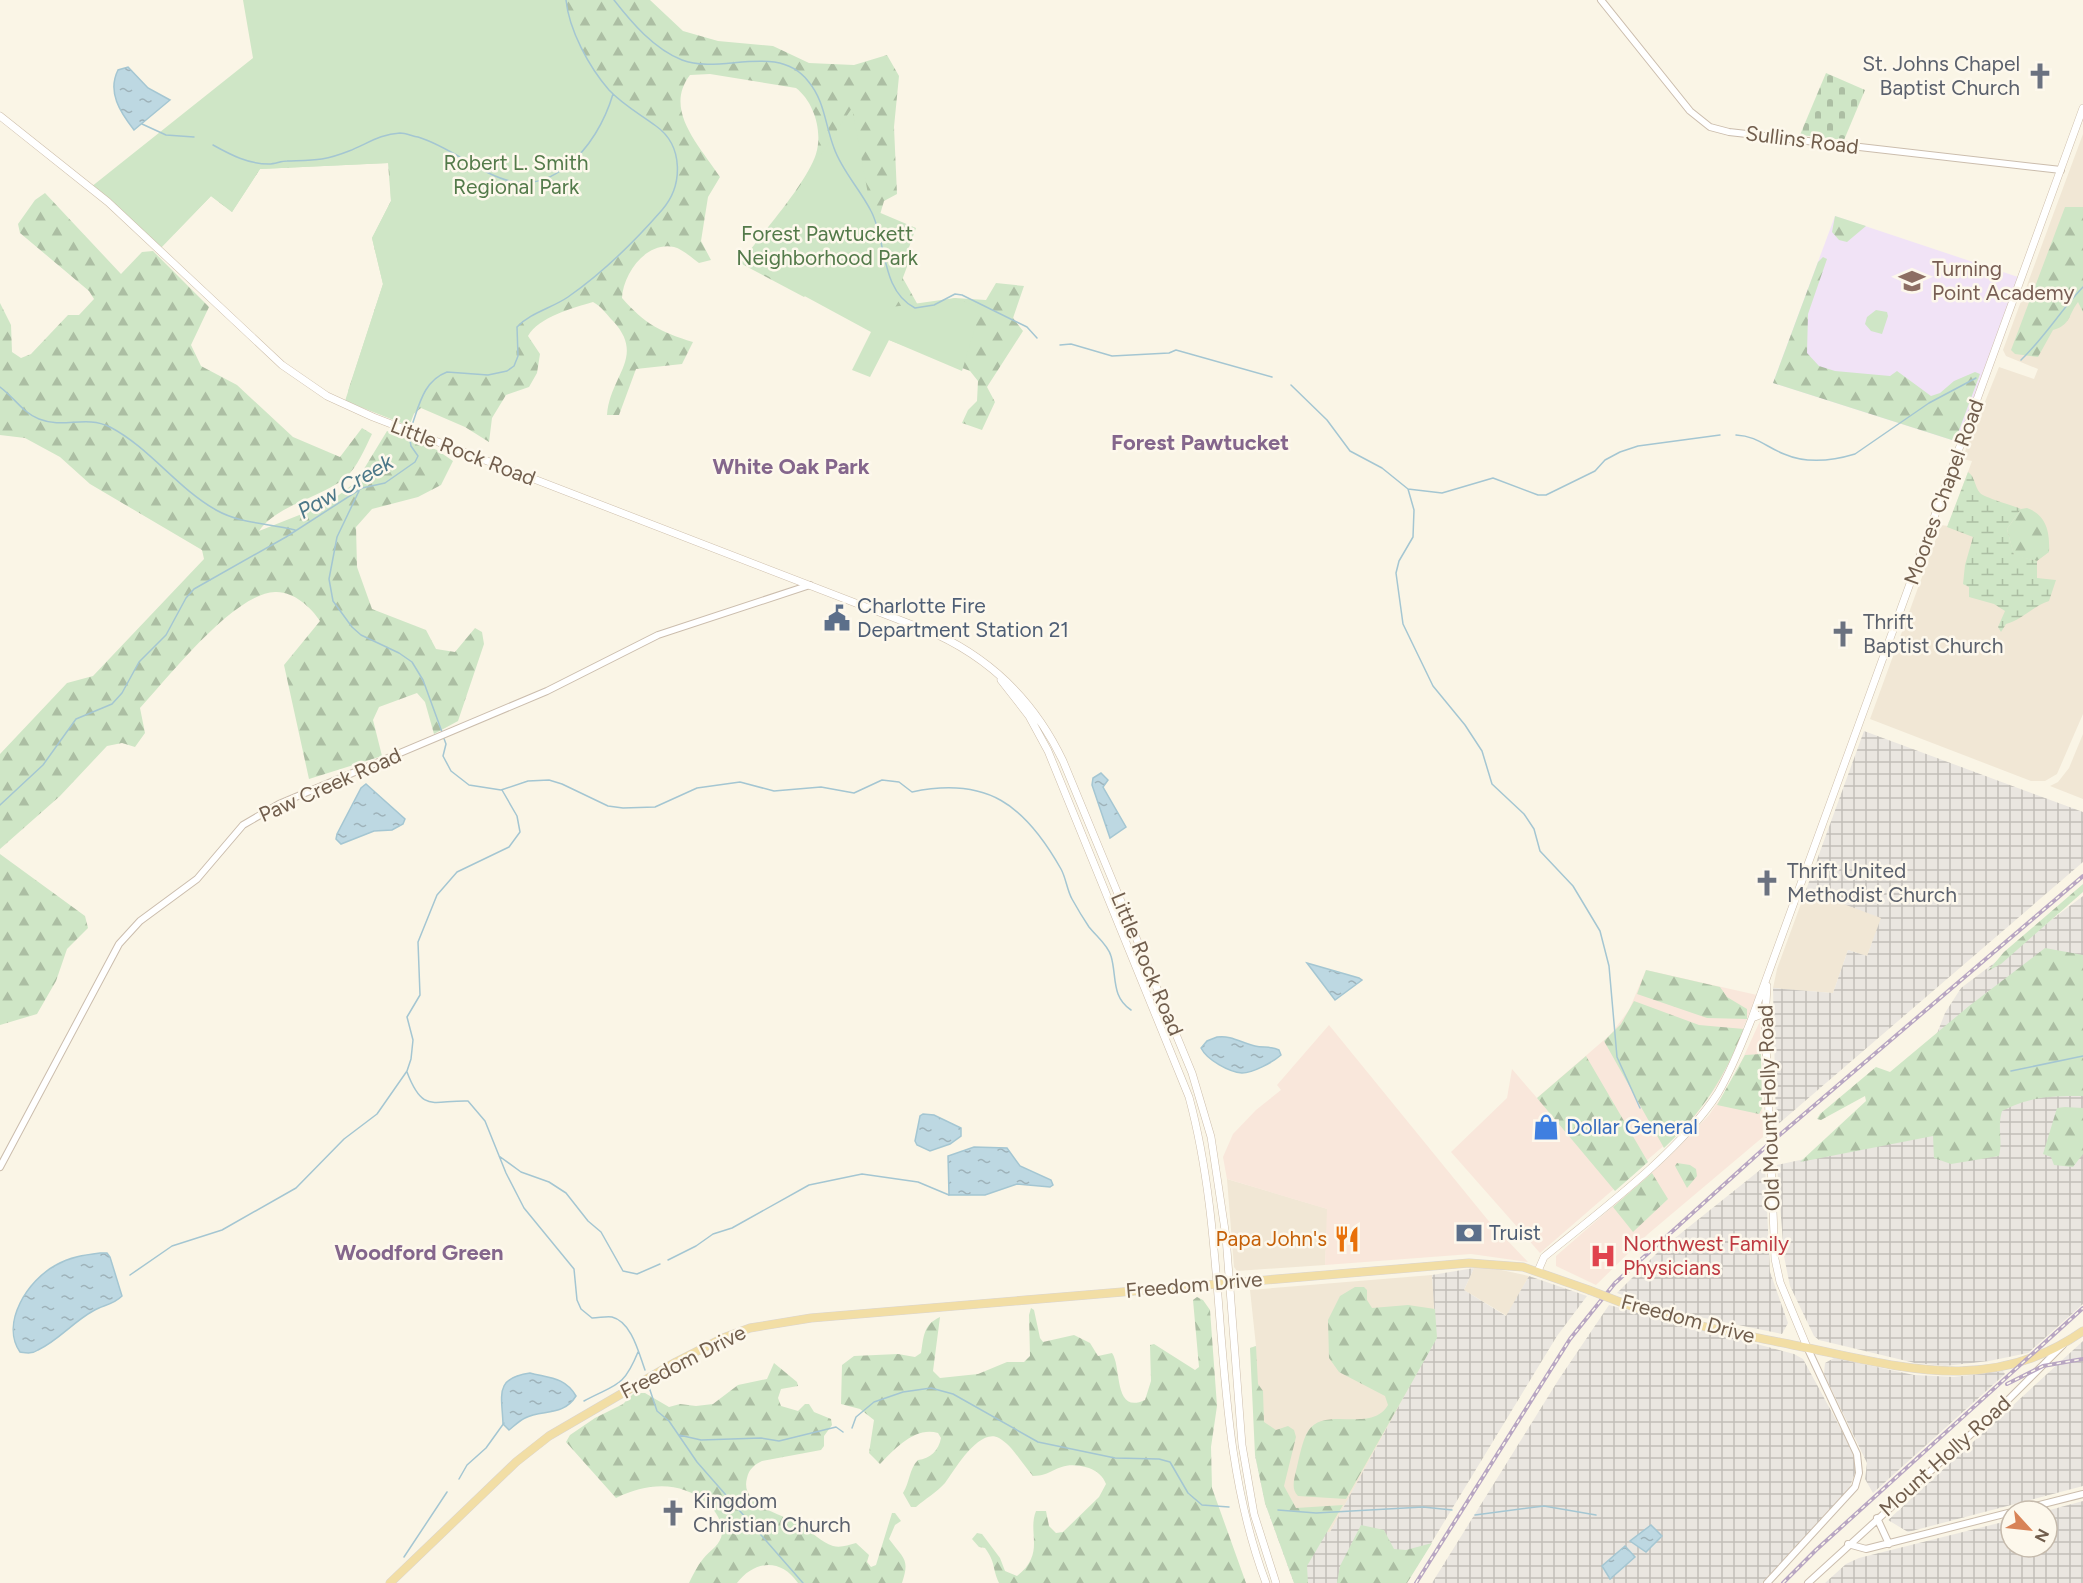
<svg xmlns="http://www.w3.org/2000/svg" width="2083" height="1583" font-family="Figtree,sans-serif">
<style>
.residential{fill:#f1e7d5}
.commercial{fill:#f9e7db}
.industrial{fill:url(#industrial-grid)}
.education{fill:#f1e3f6}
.forest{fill:url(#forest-firs)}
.wetland{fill:url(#wetland-marsh)}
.cemetery{fill:url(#cemetery-stones)}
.green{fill:#cfe6c6}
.water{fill:url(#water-ripples);stroke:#a4c6d2;stroke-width:1.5}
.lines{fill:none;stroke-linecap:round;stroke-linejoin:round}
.stream{stroke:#a4c6d2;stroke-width:1.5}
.tertiary-casing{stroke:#cbbdad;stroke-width:8}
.secondary-casing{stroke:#cdbeab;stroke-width:8}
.primary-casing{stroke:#dad5d1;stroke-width:9}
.tertiary{stroke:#fff;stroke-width:6}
.secondary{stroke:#fff;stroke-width:7}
.primary{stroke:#f2dea5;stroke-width:8}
.rail-casing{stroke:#b8a6c2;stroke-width:4}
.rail{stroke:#fdf8ec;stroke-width:1.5;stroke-dasharray:4.5;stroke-linecap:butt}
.primary-bridge-casing{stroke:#dad5d1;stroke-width:9;stroke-linecap:butt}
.primary-bridge{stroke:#f2dea5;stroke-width:8}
.labels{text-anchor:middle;stroke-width:5;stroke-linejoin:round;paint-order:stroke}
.worship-label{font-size:21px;fill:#5b616d;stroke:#fdf8ec;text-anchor:start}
.street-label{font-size:21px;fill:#715e4d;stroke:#fdf8ec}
.park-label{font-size:21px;fill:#537a4a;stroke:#fdf8ec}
.education-label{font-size:21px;fill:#785e54;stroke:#fdf8ec;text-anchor:start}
.service-label{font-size:21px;fill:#4e5e75;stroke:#fdf8ec;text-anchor:start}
.shop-label{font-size:21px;fill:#366cbe;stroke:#fdf8ec;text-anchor:start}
.food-label{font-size:21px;fill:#c56008;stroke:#fdf8ec;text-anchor:end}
.health-label{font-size:21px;fill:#be3a42;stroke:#fdf8ec;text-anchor:start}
.neighbourhood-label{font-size:22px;font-weight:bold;fill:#84668c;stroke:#fdf8ec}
.water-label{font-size:22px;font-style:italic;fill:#4c7889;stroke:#fdf8ec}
</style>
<defs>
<pattern id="industrial-grid" width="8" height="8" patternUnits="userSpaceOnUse" patternTransform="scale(1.5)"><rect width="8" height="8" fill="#eae6e0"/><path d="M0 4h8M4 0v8" fill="none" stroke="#c2beb8"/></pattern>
<pattern id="forest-firs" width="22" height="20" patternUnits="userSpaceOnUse" patternTransform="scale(1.5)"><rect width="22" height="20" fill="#cfe6c6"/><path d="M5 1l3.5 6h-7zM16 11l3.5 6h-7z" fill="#acbea3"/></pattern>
<pattern id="wetland-marsh" width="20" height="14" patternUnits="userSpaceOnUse" patternTransform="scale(1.5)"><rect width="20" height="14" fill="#cfe6c6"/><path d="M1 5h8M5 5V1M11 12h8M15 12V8" fill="none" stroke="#acbea3"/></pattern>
<pattern id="cemetery-stones" width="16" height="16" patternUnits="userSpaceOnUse" patternTransform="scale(1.5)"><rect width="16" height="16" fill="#cfe6c6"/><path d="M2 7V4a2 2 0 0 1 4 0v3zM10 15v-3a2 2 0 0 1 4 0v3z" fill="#acbea3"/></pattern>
<pattern id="water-ripples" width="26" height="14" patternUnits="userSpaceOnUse" patternTransform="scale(1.5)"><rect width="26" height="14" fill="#bdd8e2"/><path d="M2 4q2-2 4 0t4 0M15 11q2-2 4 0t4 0" fill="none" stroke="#9eb2b9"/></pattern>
</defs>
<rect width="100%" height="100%" fill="#faf5e6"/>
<path class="residential" d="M2083,134v580l-26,60 -12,7h-14l-161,-62 71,-194 7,1 24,-65 -10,-2 37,-92 35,12 4,-10 -32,-13 -3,-6z
M2083,734v65l-33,-13 8,-4 11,-14z
M1806,890l76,27 -15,39 -19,-6 -15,43 -60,-5 4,-19z
M1227,1179l101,30 -3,56 -88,6 -3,-4z
M1474,1268h18l37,8 -22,40 -43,-26z
M1432,1275l5,63 -107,194h-21l-43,-78 -16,-106 6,-2 -6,-56z"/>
<path class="commercial" d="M1646,970l111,25 -37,87 -30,41 -150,130 -89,-101 56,-54 5,-29 25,29 74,-64 18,-24z
M1760,1021l3,116 -115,97 -52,51 -40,-19v-10l111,-97 42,-44 24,-35z
M1329,1025l158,194 41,43 -57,-8 -146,11 2,-56 -100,-30 -4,-22 10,-23 23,-24 25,-20 -4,-5z"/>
<path class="industrial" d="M1864,731l219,81v50l-307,264 -3,-138 60,5 15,-43 19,6 14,-38 -75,-28z
M2083,896v408l-55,49 -39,8 -44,5 -30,-3 -96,-23 -5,-4 -24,-50 -6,-30 -7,-91 159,-34 -3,-87 12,-31 16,-25z
M1765,1166l5,106 18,51 -6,11 -122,-25 -43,-16 43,-43z
M1474,1268l-10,22 42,26 23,-40 58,20 -30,40 -150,247h-113l-29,-80 -10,-48 10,-1 44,78h21l106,-194 -4,-63z
M1609,1305l185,49 9,5 52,96v18l-6,16 -87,94h-330l127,-204z
M2083,1341v145l-175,46 -20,-12z
M1834,1358l80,17 40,2 49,-6 2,3 -132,119 -8,-14 2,-16 -43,-89 1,-11z
M2083,1501v82h-258l21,-19 13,-6 152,-38v27h36l-1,-36z"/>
<path class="education" d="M1835,216l183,61 -60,165 -185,-59z"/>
<path class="forest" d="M505,0h145l33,31 35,10 55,5 36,17 45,2 33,-10 12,21 -5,51 3,67 -13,7 -5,17 21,55 19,34 36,-9 31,2 10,-17 28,3 -11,32 10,13 -36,56 8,15 -13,28 -20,-7 6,-13 9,-9 1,-20 -8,-10 -81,-31 -80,-48 -5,5 -64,-34c20,-27 67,-80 76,-109 7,-23 -2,-52 -20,-66l-86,-14 -20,1c-27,35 10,71 30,102l-12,20 -7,44 10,19 -12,3c-7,-5 -17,-14 -25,-16 -28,-6 -51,27 -52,51 23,26 38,34 71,44l-11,22 -46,5 -17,46h-12c3,-40 39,-58 6,-94 -7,-7 -11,-14 -20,-19 -21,6 -54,15 -65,34l12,18 -3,19 -8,14 -23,8 -14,23 -3,24 -24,-15 -44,-19 -11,9 -62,-26 35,-107 -11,-46 19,-37 -3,-38 -128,6 -28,43 -21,-16 -37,38 10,-65z
M45,193l76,81 21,-22 11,-1 56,56 -18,38 10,21 36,19 56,52 47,20 22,-29 10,6c-7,14 -15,34 -27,44 -26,21 -67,26 -86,53l68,-27 29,-22 31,-51 50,19 16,11 -12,24 -23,12 -46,12 -16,18 1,40 15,42 54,21 10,19 19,3 20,-24 7,4 2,12 -26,77 -24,13 -9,-32 -8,-9 -38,14 -6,13 9,36 -73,23 -25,-114 36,-44c-9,-14 -27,-30 -45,-29 -42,2 -106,85 -135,116l5,25 -10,14 -13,-4 -15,3 -47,50 -60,53v-95l67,-71 26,-7 111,-117 -2,-9 -112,-66 -30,-27 -35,-19 -25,-3v-132l11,22 1,27 9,6 10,-4 37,-39h11l15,-16 -5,-8 -69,-58 -2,-9 17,-24z
M2065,207h18v105l-5,-10c-10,13 -7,23 -25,28l-15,27 -23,-3 -4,-4z
M1835,216l31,10 -19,16 -8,-2 -7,-8z
M1823,257l4,2 -19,55 -1,39 12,13 16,5 55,5 7,-5 34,25 9,-3 14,-12 21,-9 5,2 -25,67 -182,-58 45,-121z
M2027,508c20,7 23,25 22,44l-12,9 -23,-5 -7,-27 14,-20z
M0,854l85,62 3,12 -21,21 -11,32 -19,33 -37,11z
M2083,884v8l-82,72 -13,7 16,-19z
M2045,948l38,7v141c-32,0 -52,0 -81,15 -5,17 1,29 -3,45l-48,8 -17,-6 -1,-22 -133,26 66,-61 -1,-5 -44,24 -4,-1 3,-5 56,-47 14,5 79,-66z
M1646,970l74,17 7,10 20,12v10l-40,-1 -70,-24z
M1634,1001l65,24 45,4c-20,49 -41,83 -80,119l-60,-107 17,-17z
M1761,1054l1,54 -3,6 -42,-9 28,-50z
M1586,1056l62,106 -33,29 -78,-93z
M2065,1107l18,1v46l-10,13 -19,-2 -3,-8 -8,-3 14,-46z
M1677,1163l13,2 6,4 1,7 -10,12 -12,-22z
M1652,1173l16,26 -35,33 -20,-25z
M1355,1287h9l3,3v10l5,8 36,-3 27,4 2,29 -91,161 -48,-3c-7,-7 -4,-16 -2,-25 3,-12 6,-30 12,-40 17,-26 63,3 80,-26l-3,-9 -46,-24 -10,-14 -1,-38 12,-24z
M1197,1297l6,3 7,10 7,96 -6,41 1,41 34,95h-247c-7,-15 -3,-20 -14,-35l-6,-1 -7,-8 5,-6 5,1 18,24 5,13 12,5c29,-23 10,-43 19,-65h10l3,15 7,7 7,-1 36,-35 7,-13c-3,-8 -9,-13 -17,-16 -32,-9 -33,8 -56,8 -11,-12 -20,-30 -34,-38 -20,-11 -45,33 -54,45 -8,9 -20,16 -29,24h-5l-8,-14c7,-11 6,-24 15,-33 12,-1 21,-10 23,-22l-3,-5c-22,-7 -43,15 -58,31l-11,-11 5,-33 -14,-11 -19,-5 1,-39 12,-9 44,-2 17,3 6,-4c3,-17 2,-28 19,-36l-7,54 7,7 38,-4 29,-12h17l6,-6 -1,-41 2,-7 3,2 6,28 3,4 31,-7 16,8 8,13 14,-3c10,14 1,62 33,47l6,-19 -1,-36 4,-1 41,26 4,-3 -6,-67z
M1256,1346l2,38 5,7 1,31 12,8 12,-4 6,4 2,7 -12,49 12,22 47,-3 -36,61 1,17h-14l-29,-80 -10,-48 -5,-107z
M774,1363l23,19 1,4 -17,3 -3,9 3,8 17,5 7,-7h4l5,8 17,7 1,6 -8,11v10l-3,4 -59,11c-8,4 -13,8 -15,17 -8,28 38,37 55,47 10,7 19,17 31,21 8,2 15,-1 23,-3l13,12 -2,7 4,5 5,-2 16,-52h3l6,8 -6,4 -6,14c15,20 21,20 13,44h-104c-18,-26 -44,-22 -61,0h-48c4,-8 8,-17 14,-24 7,-9 18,-14 19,-26 1,-11 -7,-23 -14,-29 -28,-24 -60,-21 -92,-6l-50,-56 4,-7 25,-17 28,-14 11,-11h11l24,14 11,-3 16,2 17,-2 25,-19 29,-6z
M1361,1525l23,5 10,19 12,1 26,-7 -25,40h-70l3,-17z"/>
<path class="wetland" d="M1968,472c8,6 6,14 12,21 5,5 32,12 41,16l-14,20 7,26 23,6v17l19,2 -7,21c-16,5 -27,19 -43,23l-5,8 -3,-5 7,-16 -11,-7 -25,-7v-10l-6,-3 2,-19 8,-28 -26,-10z"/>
<path class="cemetery" d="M1826,73l39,17 -21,50 -44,-5z"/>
<path class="green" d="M243,0h323c4,41 35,86 67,112 7,5 16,8 23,14 20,14 28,48 16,70 -14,26 -86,90 -112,106 -13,8 -28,13 -41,22l-4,9 2,28c-16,32 -65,-5 -88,23 -10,11 -14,29 -20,42l-64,-25 38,-117 -11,-46 19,-37 -2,-38 -129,6 -28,43 -21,-16 -52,54 -68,-63 162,-129z
M852,108l16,86 -4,12 52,22 -9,25 4,3 -19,51 63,-9 26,10 -19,63 -73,-31 -19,37 -18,-7 19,-38 -124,-67z
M1876,310l11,2 1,4 -6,18 -11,-3 -6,-7 2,-7z"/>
<path class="water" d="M128,67l20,21 22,12 -36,30c-14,-18 -27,-38 -16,-60z
M1101,773l7,7 -5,7 23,40 -16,11 -18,-53 1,-7z
M366,784l39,35 -2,5 -11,6 -18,1 -33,13 -5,-5 1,-5 24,-46z
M1307,963l52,15 3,2 -27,20z
M1217,1037c15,-2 24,6 38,9 8,2 16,0 24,4l2,5c-8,7 -28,18 -39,18 -13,-1 -35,-13 -41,-25l6,-7z
M923,1114l11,1 27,13v8l-11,8 -20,7 -13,-6 -2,-4 5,-25z
M974,1147l33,1 13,18 31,14 2,5 -3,2 -33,-3 -32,11h-36l-1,-39z
M100,1253h7l3,4 12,39c-9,9 -19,9 -29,15 -20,11 -34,29 -55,39 -6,4 -11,3 -18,2 -20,-29 8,-72 36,-87 14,-8 28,-10 44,-12z
M530,1373c19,5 35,4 46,23 -13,21 -34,13 -51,22 -6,3 -11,8 -16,12l-6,-6c-1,-29 -9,-46 27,-51z
M1651,1525l11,11 -16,16 -16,-11z
M1625,1546l10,11 -25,22 -8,-13z"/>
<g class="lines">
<path class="stream" d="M614,0c18,23 40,49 68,60 39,15 95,-18 126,21 17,20 17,44 26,67 8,23 26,41 37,63 16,30 9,79 44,97l19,-3 21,-11 7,1 65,32 10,11
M142,124l24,11 28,2
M213,145c18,10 35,19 56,19 6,0 12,-3 18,-3 26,-1 37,0 62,-10 18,-7 31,-17 51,-18 6,0 12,3 18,4 53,16 93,74 149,29 22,-17 38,-45 46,-72
M1060,345l11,-1 41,12 57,-3 7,-3 96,27
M2021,360c23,-22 40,-50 62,-73
M1291,385l36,35 23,31 32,17 26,21 34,4 51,-15 45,17h8l49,-24 10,-11 15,-8 18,-6 82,-11
M0,387c14,10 23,26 39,32 25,10 46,-4 71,8 40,21 67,61 106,83 25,14 52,13 79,20
M411,428c8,-22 12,-47 36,-56l41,3 19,-4 7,-5 4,-10 -1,-29c13,-14 35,-19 51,-30 33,-23 67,-56 94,-87 21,-24 22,-64 -6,-84 -16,-12 -33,-21 -47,-36 -20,-23 -40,-60 -43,-90
M1736,435c21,1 30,12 48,19 23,10 48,7 71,0l74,-51 47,-25
M1408,489l6,21 -1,27 -14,24 -3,12 7,51 30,62 32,39 17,26 10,33 32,30 10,15 6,22 33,35 27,45 9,35 8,91 23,51
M359,491l-22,46 -8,42 4,22 19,26 9,8 38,18 13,9 11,18 19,52
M443,736l3,8 -3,12 8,15 18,14 32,5 27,-9 21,-1 13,4 46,22 15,2 32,-1 42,-19 43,-6 34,9 47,-4 33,6 28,-13 17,2 13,10c75,-16 113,13 149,77 5,9 6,21 11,30 5,9 11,19 17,28 7,9 19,18 22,29 6,20 0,41 20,54
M0,805l43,-40 33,-46 36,-15 10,-11 17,-31 27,-27 20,-37 8,-9 92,-52 76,-49 23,-5 30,-21 3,-6 -7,-10 -2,-11
M2011,1071l72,-15
M407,1072c16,42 26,28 61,29l17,20 21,52 18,35 50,61 3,31 4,9 11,9c7,0 14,-2 20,-1 20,5 27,37 33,53
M499,1156l22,16 28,10 17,11 22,28 13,11 22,39 14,3 23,-10
M668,1260l28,-14 17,-12 19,-6 77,-43 53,-11 56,8 31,13
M130,1275l42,-29 50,-16 74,-42 48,-49 33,-25 30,-43 4,-12 2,-19 -6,-23 13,-22 -2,-53 19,-47 20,-23 52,-25 11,-15 -3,-16 -15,-26
M648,1384l9,27 12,10 28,41 106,121
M584,1401c31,-17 39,-12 54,-49
M852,1428l4,-11 18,-15 29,-10 28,-4 22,6 85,48 77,16 44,1 11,3 18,31 14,12 27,2
M679,1435l22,5 60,-2 18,3 57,-14 7,5
M459,1479l8,-14 19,-17 18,-25
M1278,1510l38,3 107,-6 29,3
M1475,1515l69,-9 52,9
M404,1557l43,-65"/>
<g class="tertiary-casing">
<path id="tertiary" d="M1601,0l89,111 20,16 19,5 332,38
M0,1167l119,-223 21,-23 57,-42 46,-54 36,-21 268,-113 111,-56 152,-50
M1877,1518l12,26
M1848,1544l18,5 217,-55
M1767,1583l88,-96 4,-14 -2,-19 -50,-107
M1808,1583l196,-179 59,-59"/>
</g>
<g class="secondary-casing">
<path id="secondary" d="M0,116l108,86 174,163 45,31 46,21 563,217c58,27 100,70 127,127l129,312 19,64 15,100 16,208 12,69 22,69
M1001,680l28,36 19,35 141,346c43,159 18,330 77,486
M1767,986l-2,34 10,239 5,23 27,65
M1752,1018l331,-910
M1538,1271l6,-14c55,-45 136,-105 174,-164 14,-24 24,-50 34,-75l13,-5"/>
</g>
<g class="primary-casing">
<path id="primary" d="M1620,1302c55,21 115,31 173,43 102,20 195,53 290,-14
M390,1583l126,-121 33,-26 127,-74 47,-24 27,-10 61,-10 658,-55 54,4 66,23"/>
</g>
<use href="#tertiary" class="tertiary"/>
<use href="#secondary" class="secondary"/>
<use href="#primary" class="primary"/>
<g class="rail-casing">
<path id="rail" d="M2007,1384l36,-18 40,-7
M1416,1583l154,-244 45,-56 154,-139 314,-268
M1783,1583l33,-33 267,-242"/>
</g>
<use href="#rail" class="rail"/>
<g class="primary-bridge-casing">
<path id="primary-bridge" d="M1589,1290l31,12"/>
</g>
<use href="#primary-bridge" class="primary-bridge"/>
</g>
<defs>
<g id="church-bare" transform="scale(2.07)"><path d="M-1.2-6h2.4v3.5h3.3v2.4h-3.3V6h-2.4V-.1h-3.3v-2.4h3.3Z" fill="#6b7280" stroke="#fdf8ec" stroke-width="2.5" paint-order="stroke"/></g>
<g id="school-bare" transform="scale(2.07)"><path d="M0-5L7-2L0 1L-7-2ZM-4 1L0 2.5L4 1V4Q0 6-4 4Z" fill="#8d6e63" stroke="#fdf8ec" stroke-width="2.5" paint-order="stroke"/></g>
<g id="civic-bare" transform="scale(2.07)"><path d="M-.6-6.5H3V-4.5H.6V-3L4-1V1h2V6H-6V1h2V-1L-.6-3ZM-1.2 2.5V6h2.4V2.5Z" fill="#5c6f8a" stroke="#fdf8ec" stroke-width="2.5" paint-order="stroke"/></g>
<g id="shop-bare" transform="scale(2.07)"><path d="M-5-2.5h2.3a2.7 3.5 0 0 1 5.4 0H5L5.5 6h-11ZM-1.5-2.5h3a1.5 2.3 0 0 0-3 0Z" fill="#3f7fe0" stroke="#fdf8ec" stroke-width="2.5" paint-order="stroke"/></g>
<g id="bank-bare" transform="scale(2.07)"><path d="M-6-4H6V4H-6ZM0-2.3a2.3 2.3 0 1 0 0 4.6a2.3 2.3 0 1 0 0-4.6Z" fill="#5c6f8a" stroke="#fdf8ec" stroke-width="2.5" paint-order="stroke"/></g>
<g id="restaurant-bare" transform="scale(2.07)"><path d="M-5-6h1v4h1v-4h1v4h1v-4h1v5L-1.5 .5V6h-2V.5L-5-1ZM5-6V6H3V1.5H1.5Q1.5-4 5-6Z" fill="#e8710a" stroke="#fdf8ec" stroke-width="2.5" paint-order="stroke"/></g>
<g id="hospital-bare" transform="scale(2.07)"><path d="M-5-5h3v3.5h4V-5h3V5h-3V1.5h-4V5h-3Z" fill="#e0444e" stroke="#fdf8ec" stroke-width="2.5" paint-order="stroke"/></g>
</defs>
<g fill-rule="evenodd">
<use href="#church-bare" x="2040" y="76"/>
<use href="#school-bare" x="1912" y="281"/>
<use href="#civic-bare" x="837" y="618"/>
<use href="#church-bare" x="1843" y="634"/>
<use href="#church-bare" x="1767" y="883"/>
<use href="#shop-bare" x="1546" y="1127"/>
<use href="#bank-bare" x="1469" y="1233"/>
<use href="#restaurant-bare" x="1347" y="1239"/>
<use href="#hospital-bare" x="1603" y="1256"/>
<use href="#church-bare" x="673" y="1513"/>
</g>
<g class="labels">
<g class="worship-label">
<text x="2020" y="71" text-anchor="end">St. Johns Chapel<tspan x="2020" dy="24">Baptist Church</tspan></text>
<text x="1863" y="629">Thrift<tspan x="1863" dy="24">Baptist Church</tspan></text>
<text x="1787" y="878">Thrift United<tspan x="1787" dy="24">Methodist Church</tspan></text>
<text x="693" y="1508">Kingdom<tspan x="693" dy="24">Christian Church</tspan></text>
</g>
<g class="street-label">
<text transform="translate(1802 140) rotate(7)" y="7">Sullins Road</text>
<text transform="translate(463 452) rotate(21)" y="7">Little Rock Road</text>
<text transform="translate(1944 492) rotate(-70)" y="7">Moores Chapel Road</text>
<text transform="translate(330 785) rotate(-24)" y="7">Paw Creek Road</text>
<text transform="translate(1147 964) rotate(67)" y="7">Little Rock Road</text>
<text transform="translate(1769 1108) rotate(-92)" y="7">Old Mount Holly Road</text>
<text transform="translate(1194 1285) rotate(-5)" y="7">Freedom Drive</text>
<text transform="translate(1688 1319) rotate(15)" y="7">Freedom Drive</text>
<text transform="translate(683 1362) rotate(-27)" y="7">Freedom Drive</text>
<text transform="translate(1945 1456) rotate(-42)" y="7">Mount Holly Road</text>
</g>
<g class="park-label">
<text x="516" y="170">Robert L. Smith<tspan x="516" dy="24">Regional Park</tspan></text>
<text x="827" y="241">Forest Pawtuckett<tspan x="827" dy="24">Neighborhood Park</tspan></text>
</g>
<g class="education-label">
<text x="1932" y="276">Turning<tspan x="1932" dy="24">Point Academy</tspan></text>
</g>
<g class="service-label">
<text x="857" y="613">Charlotte Fire<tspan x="857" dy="24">Department Station 21</tspan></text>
<text x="1489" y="1240">Truist</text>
</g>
<g class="shop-label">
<text x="1566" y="1134">Dollar General</text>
</g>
<g class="food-label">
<text x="1327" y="1246">Papa John's</text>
</g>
<g class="health-label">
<text x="1623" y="1251">Northwest Family<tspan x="1623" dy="24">Physicians</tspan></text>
</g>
<g class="neighbourhood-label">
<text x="1200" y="450">Forest Pawtucket</text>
<text x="791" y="474">White Oak Park</text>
<text x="419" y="1260">Woodford Green</text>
</g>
<g class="water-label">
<text transform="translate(345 486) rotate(-30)" y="8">Paw Creek</text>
</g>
</g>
<g transform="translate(2029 1529) rotate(117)"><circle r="28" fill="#fdf8ec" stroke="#c5baac" stroke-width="1.5"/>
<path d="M0-4.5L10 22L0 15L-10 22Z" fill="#d88357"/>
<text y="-9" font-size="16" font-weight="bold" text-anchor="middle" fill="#715e4d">N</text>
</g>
</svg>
